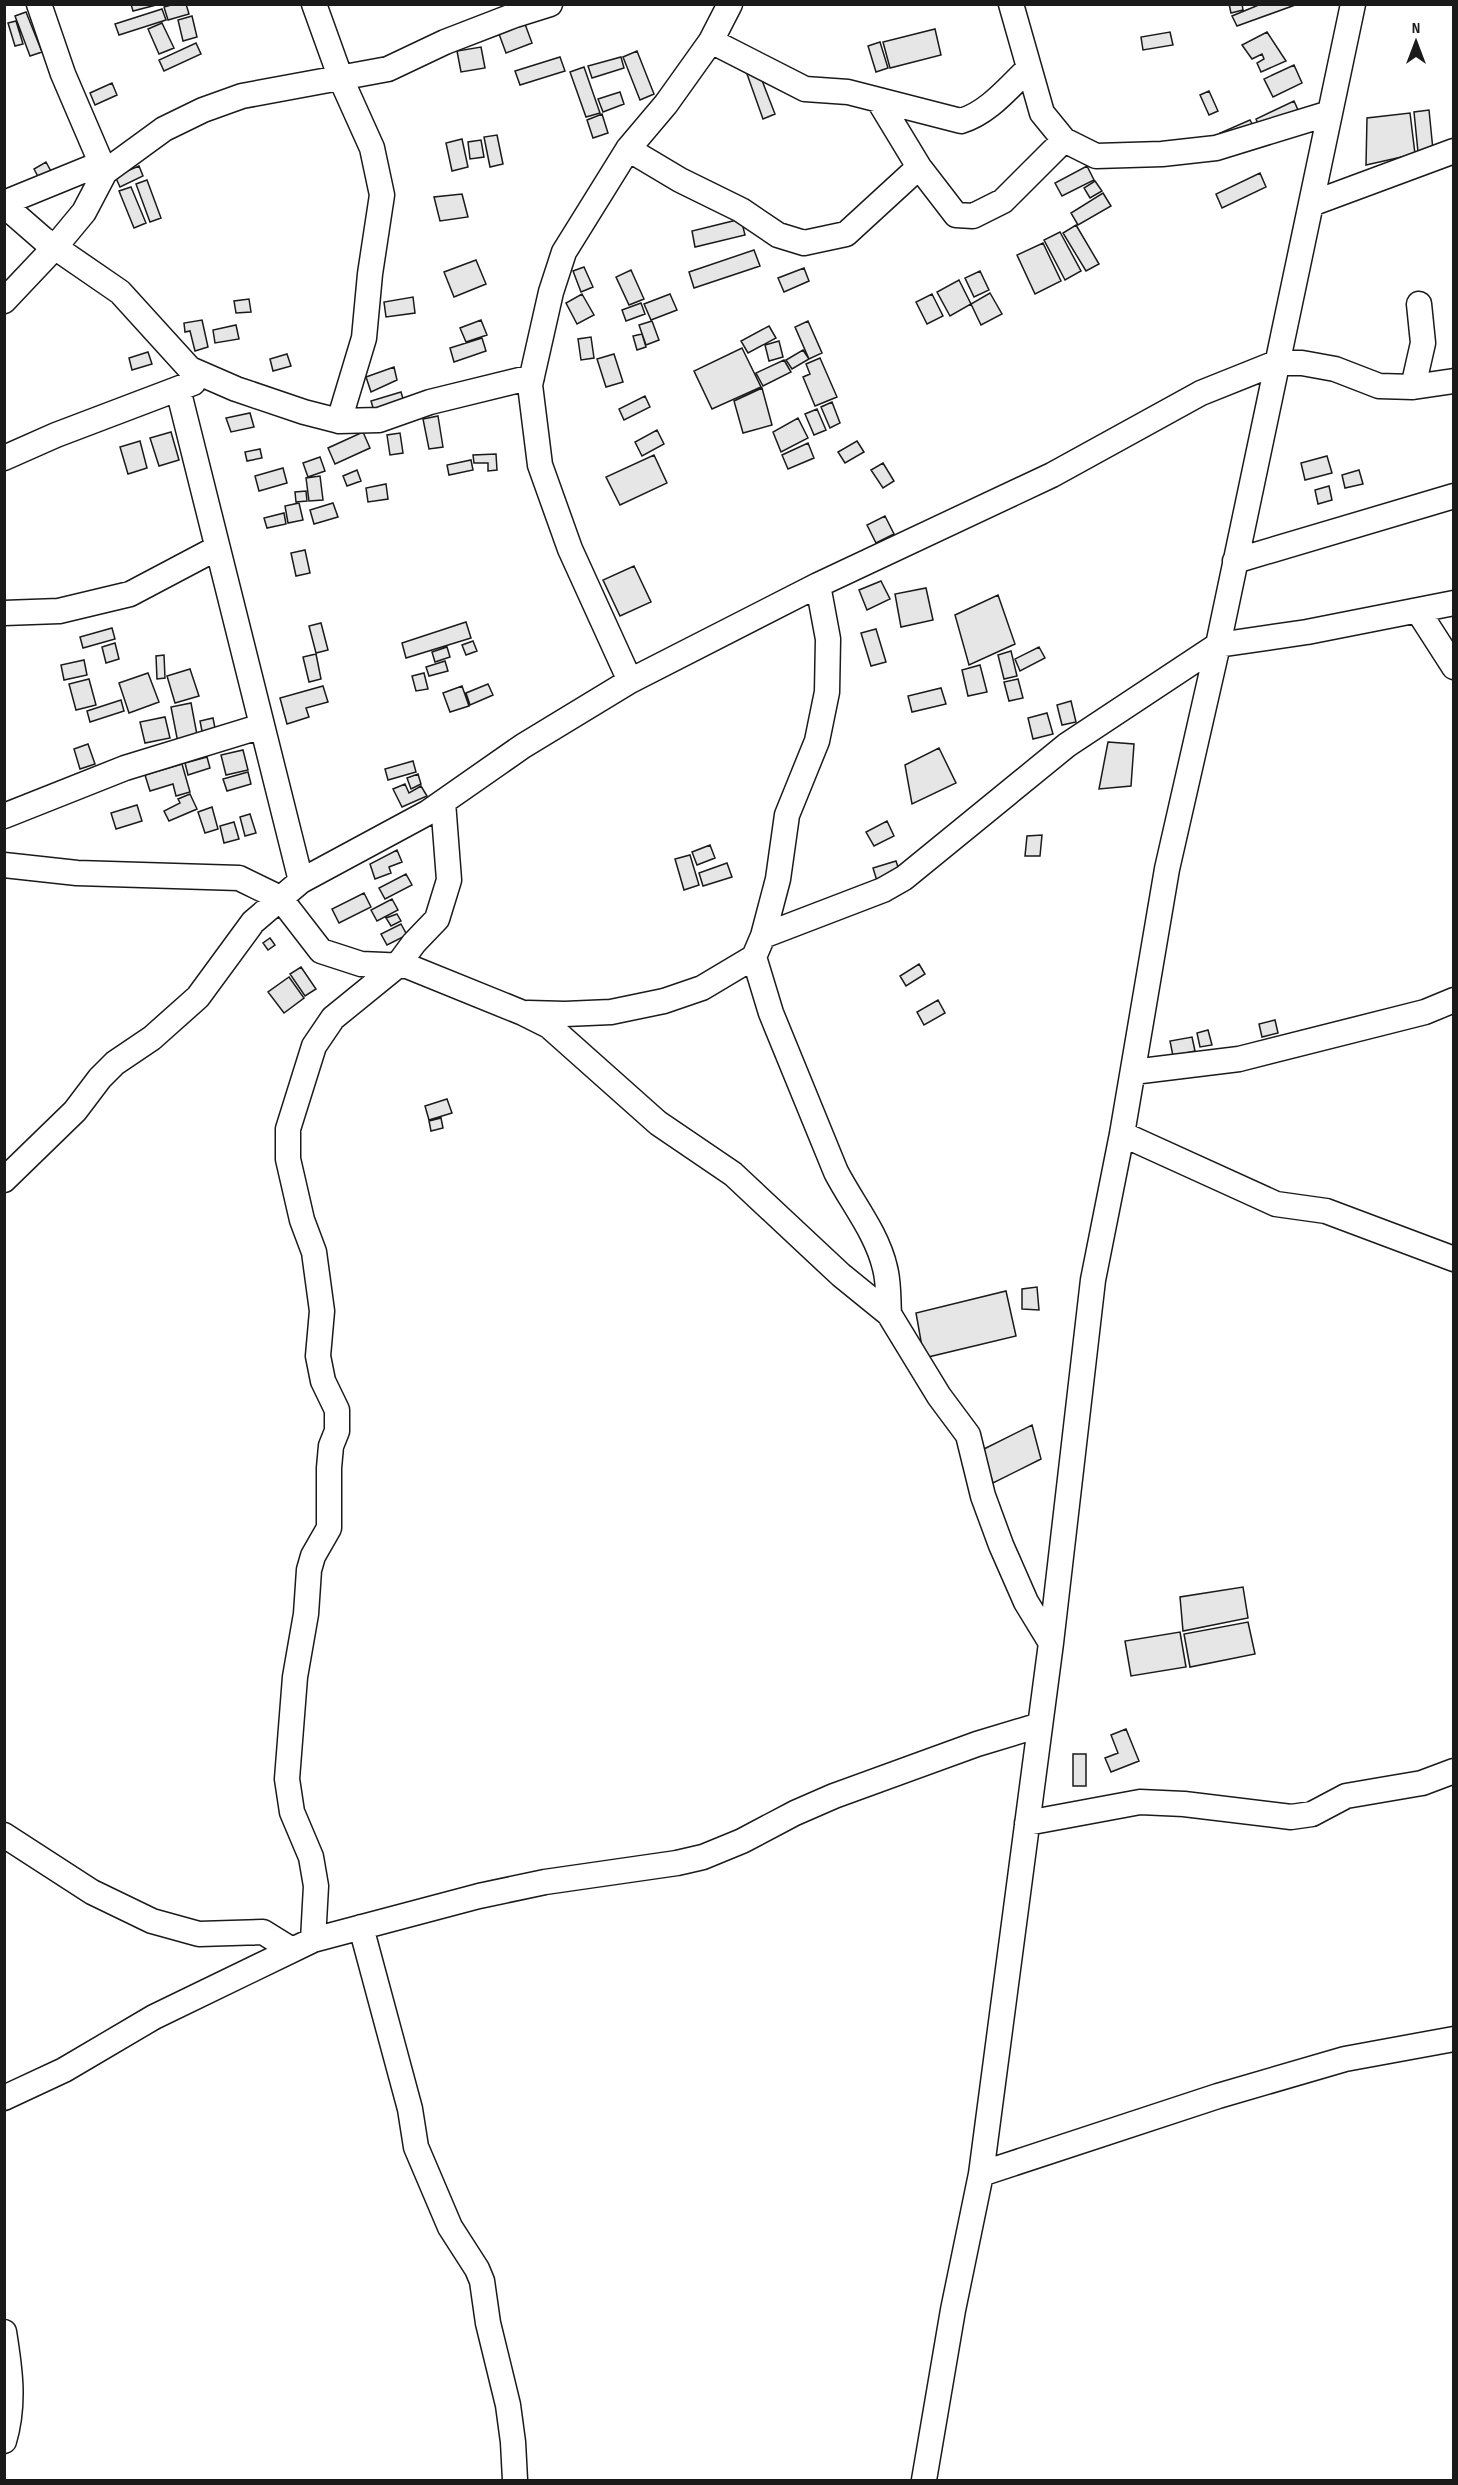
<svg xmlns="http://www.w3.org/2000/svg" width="1458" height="2485" font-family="'Sofia Sans Condensed',sans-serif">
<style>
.building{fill:#e6e6e6;stroke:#1a1a1a;stroke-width:1.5}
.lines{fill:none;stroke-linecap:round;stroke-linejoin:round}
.minor-casing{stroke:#1a1a1a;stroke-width:27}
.minor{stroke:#fff;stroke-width:24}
</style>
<rect width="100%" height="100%" fill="#fff"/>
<path class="building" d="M131,4h29l-27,7z
M175,4h11l3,10 -21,6 -4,-13z
M1229,4h13l1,6 -12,3z
M1261,4h37l-61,22 -5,-10z
M162,9l4,11 -47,15 -4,-11z
M26,12l16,40 -12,4 -15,-40z
M192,16l5,21 -14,4 -5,-21z
M16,21l7,23 -8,2 -7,-23z
M162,23l12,25 -15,6 -11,-25z
M525,24l7,19 -26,10 -7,-19z
M935,29l6,26 -51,13 -7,-26z
M1170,32l3,13 -30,5 -2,-13z
M1267,32l19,29 -25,11 -4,-9 7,-4 -2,-5 -10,5 -10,-14z
M880,42l8,26 -12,4 -8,-26z
M196,43l5,11 -37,17 -5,-11z
M481,47l4,21 -24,4 -4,-21z
M637,51l17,43 -14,6 -17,-43z
M560,57l5,14 -45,14 -5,-14z
M621,57l3,11 -32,10 -4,-12z
M1294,65l8,18 -29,14 -9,-18z
M584,67l16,46 -14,4 -16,-45z
M758,70l17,44 -12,5 -16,-45z
M112,83l5,12 -22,10 -5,-12z
M1209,91l9,20 -9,4 -9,-20z
M620,92l4,12 -21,8 -5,-13z
M1294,101l4,9 -38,18 -4,-9z
M1429,110l4,40 -15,2 -4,-40z
M1410,113l5,41 -49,11 1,-47z
M602,114l6,19 -15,5 -6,-18z
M1250,120l5,9 -30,14 -5,-10z
M497,135l6,29 -13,3 -6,-30z
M462,139l6,28 -16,4 -6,-28z
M481,140l3,17 -14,2 -2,-17z
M46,162l7,13 -12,7 -7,-13z
M139,166l4,10 -23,11 -5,-11z
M1087,166l7,14 -32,16 -7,-13z
M1260,173l6,14 -44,21 -6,-14z
M147,180l14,38 -11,4 -14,-38z
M1095,181l7,10 -12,7 -6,-10z
M131,187l15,36 -12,5 -15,-37z
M1103,193l8,13 -33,19 -7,-12z
M462,194l6,23 -28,4 -6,-24z
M741,219l4,16 -50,12 -3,-16z
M1076,225l23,39 -13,7 -23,-38z
M1060,232l21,39 -16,9 -21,-40z
M1043,243l18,38 -26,13 -18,-39z
M754,250l6,16 -66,22 -5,-16z
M476,260l10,24 -32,13 -10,-25z
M584,267l9,20 -12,5 -8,-21z
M804,268l5,13 -25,11 -6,-14z
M631,270l13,29 -15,6 -13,-28z
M980,271l9,19 -15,7 -9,-19z
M959,280l12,24 -21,12 -13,-24z
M990,293l12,21 -21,11 -10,-21z
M582,294l12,21 -17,9 -11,-21z
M670,294l7,16 -26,10 -7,-16z
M932,294l11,22 -16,8 -11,-22z
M413,297l2,16 -29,4 -2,-15z
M249,299l2,13 -15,1 -2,-12z
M641,303l4,11 -19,7 -4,-11z
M202,320l6,27 -13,4 -5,-20 -5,1 -1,-9z
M481,320l6,15 -21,7 -6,-14z
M652,321l7,19 -13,5 -7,-20z
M808,321l14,32 -13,6 -14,-32z
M236,325l3,14 -24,4 -2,-13z
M769,326l7,12 -28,15 -7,-12z
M642,334l4,13 -9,3 -4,-14z
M591,337l3,21 -13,2 -3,-21z
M482,338l4,13 -32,11 -4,-14z
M779,341l4,16 -14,4 -4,-16z
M742,348l19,39 -49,22 -18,-38z
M803,350l6,9 -17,10 -6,-9z
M148,352l4,12 -20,6 -3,-12z
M287,354l4,12 -18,5 -3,-12z
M614,354l9,28 -17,5 -9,-28z
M820,358l17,39 -22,9 -12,-29 7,-3 -4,-10z
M784,360l7,12 -28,14 -7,-13z
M394,367l3,13 -26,12 -5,-15z
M762,388l10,37 -29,8 -9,-32z
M401,392l3,10 -30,9 -3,-10z
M645,396l5,11 -26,13 -5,-11z
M832,402l8,21 -10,5 -9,-21z
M817,409l9,21 -12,5 -9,-21z
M250,413l4,14 -23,5 -5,-14z
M438,416l5,31 -14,2 -6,-30z
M798,418l10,20 -27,14 -8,-20z
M657,430l7,14 -22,12 -7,-14z
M171,432l8,28 -20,6 -9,-28z
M363,432l7,16 -35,16 -7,-16z
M400,433l3,20 -13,2 -3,-20z
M140,441l7,27 -19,6 -8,-27z
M857,441l7,11 -19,11 -7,-11z
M808,443l6,15 -26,11 -6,-14z
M260,449l2,9 -15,3 -2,-9z
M496,454l1,16 -9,1v-8h-14l-1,-8z
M654,455l13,28 -47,22 -14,-28z
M1327,456l5,17 -27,7 -4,-17z
M320,457l5,14 -17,6 -5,-14z
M471,460l2,10 -24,5 -2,-10z
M883,463l11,18 -11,7 -12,-18z
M283,468l4,15 -28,8 -4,-15z
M357,470l4,11 -14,5 -4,-10z
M1359,470l4,14 -18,4 -3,-13z
M320,476l3,24 -14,1 -3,-23z
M386,484l2,15 -20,3 -2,-14z
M1329,486l3,14 -14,4 -3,-14z
M306,491l1,10 -11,1 -1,-10z
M299,503l4,17 -15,3 -3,-17z
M333,503l5,14 -24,7 -4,-14z
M284,513l2,11 -19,4 -3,-10z
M885,516l9,18 -18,9 -9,-18z
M305,550l5,23 -14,3 -5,-23z
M634,566l17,36 -31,14 -17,-36z
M881,581l9,18 -23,11 -8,-20z
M926,588l7,32 -32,7 -6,-33z
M998,595l17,49 -46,21 -14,-50z
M466,622l5,16 -65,20 -4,-15z
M321,623l7,27 -12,3 -7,-27z
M112,628l3,11 -32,9 -3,-11z
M876,629l10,33 -15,4 -10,-33z
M473,641l4,10 -11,4 -4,-10z
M115,643l4,16 -13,4 -4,-16z
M447,647l3,10 -15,5 -3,-10z
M1039,647l6,11 -25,13 -5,-12z
M1011,651l6,25 -13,3 -6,-24z
M316,654l5,25 -12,3 -6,-25z
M164,655l1,23 -8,1 -1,-23z
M84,660l3,15 -23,5 -3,-15z
M445,661l3,10 -19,5 -3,-9z
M980,665l7,27 -19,4 -6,-26z
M190,669l9,27 -24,7 -8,-27z
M148,673l11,29 -30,11 -10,-30z
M424,673l4,16 -12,2 -4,-15z
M89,679l7,26 -20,5 -7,-26z
M1018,679l5,19 -14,3 -5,-19z
M488,684l5,11 -23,10 -4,-12z
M323,686l5,16 -22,6 3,9 -22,7 -7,-26z
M462,686l7,20 -19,6 -7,-19z
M941,688l5,16 -34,8 -4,-16z
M121,700l3,11 -34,11 -3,-11z
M1071,701l5,21 -14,3 -5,-20z
M191,703l7,37 -20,3 -7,-36z
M1047,713l6,21 -20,5 -5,-21z
M165,717l5,21 -25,5 -5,-21z
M213,718l3,15 -13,3 -3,-15z
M1108,742l26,2 -3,42 -32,3z
M88,744l7,20 -15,5 -6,-20z
M939,748l17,35 -44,21 -7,-39z
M243,750l5,20 -22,5 -5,-20z
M207,757l3,11 -22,7 -3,-12z
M413,761l3,11 -28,8 -3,-11z
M182,764l8,28 -14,4 -3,-12 -23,7 -5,-16z
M248,772l3,12 -24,7 -4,-12z
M418,774l3,10 -10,5 -4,-11z
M405,784l4,9 12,-7 6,10 -25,11 -9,-18z
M190,794l7,15 -28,12 -5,-10 16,-8 -2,-4z
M137,805l5,16 -26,8 -5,-16z
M212,807l6,22 -13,4 -7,-21z
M250,814l6,19 -11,3 -5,-19z
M887,821l7,15 -20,10 -8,-14z
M234,822l5,17 -15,4 -4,-17z
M1042,835l-2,21h-15l2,-20z
M710,845l5,13 -18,7 -5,-13z
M397,850l5,12 -13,5 2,6 -16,6 -5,-15z
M690,855l9,30 -15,5 -9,-31z
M896,861l4,12 -23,8 -4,-13z
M727,863l5,14 -29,9 -4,-13z
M406,874l6,11 -27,14 -6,-11z
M364,893l7,14 -32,16 -7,-14z
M392,899l6,11 -21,11 -6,-11z
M397,914l4,7 -10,5 -5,-8z
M401,924l6,11 -20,10 -6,-11z
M270,938l5,7 -7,5 -5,-7z
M919,964l6,10 -19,12 -6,-10z
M301,967l15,22 -11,7 -15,-22z
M289,977l15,21 -20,15 -16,-21z
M938,1000l7,13 -21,12 -7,-13z
M1275,1020l3,13 -16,4 -3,-13z
M1208,1030l4,15 -12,2 -3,-14z
M1192,1037l3,14 -22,5 -3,-15z
M447,1099l5,14 -23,7 -4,-14z
M441,1118l2,10 -12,3 -2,-10z
M1037,1287l2,23 -17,-1v-20z
M1006,1291l10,45 -92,22 -8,-45z
M1032,1425l9,34 -48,24 -11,-33z
M1243,1587l5,31 -65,13 -3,-34z
M1248,1622l7,32 -65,13 -6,-33z
M1180,1632l6,35 -55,9 -6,-35z
M1126,1729l13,32 -28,11 -6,-14 13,-5 -7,-18z
M1073,1754h13v32h-13z"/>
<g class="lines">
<g class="minor-casing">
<path id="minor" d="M39,4l24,70 42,98
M314,4l27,75 31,69 10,47 -12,79 -6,64 -25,83
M1011,4l31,109 22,27 32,16 66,-2 54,-6 114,-35
M711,41l94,48 43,3 113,29c27,-8 47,-33 67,-52
M879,101l40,66 37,48 17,1 30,-15 61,-61
M628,149l52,31 61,30 37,25 26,8 42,-9 73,-67
M4,203l98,-40
M1311,204l143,-53
M4,205l39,34 77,53 70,77 46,20 68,23 35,9 40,-1 51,-18 102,-25
M4,301l51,-54 29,-35 21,-40 59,-43 39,-19 39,-14 146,-27 57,-27 70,-27 35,-11
M1413,387l10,-44 -4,-39
M178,389l123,492
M4,458l52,-23 137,-52
M1235,561l219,-65
M1418,611l36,56
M4,613l55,-2 71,-17 87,-46
M630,681l-60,-132 -30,-84 -10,-80 21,-93 13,-40 64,-103 38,-45 45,-63 19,-37
M4,816l121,-48 137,-42
M4,865l73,8 162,5 41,20 41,53 40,13 46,2 116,47 26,13 109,97 75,51 108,101 48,39 50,82 29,39 15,61 18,49 25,57 25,41
M763,936l120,-46 21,-12 163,-133 151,-100 89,-13 147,-29
M754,957l17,56 65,159c16,31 41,61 49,96 4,15 3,31 4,46
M528,1013l37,1 46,-2 53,-11 38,-13 52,-31 9,-21 15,-57 9,-64 30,-74 10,-49 1,-53 -10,-54
M1133,1072l106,-13 186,-47 29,-12
M1122,1134l154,70 50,7 128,48
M4,1180l71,-69 25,-33 15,-15 37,-25 46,-41 55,-75 48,-41 126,-68 96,-67 107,-65 188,-96 234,-110 149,-82 75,-30h26l33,6 44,17 34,1 41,-6
M1027,1823l113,-21 44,2 107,13 21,-3 34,-18 76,-13 32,-12
M4,1835l88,57 60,29 47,13 64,-2 29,18
M361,1927l49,182 6,38 34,80 27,42 5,12 6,42 20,82 5,37 2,38
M313,1940l3,-54 -5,-29 -19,-45 -5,-33 8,-102 11,-63 3,-44 4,-14 16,-28v-60l2,-22 6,-15v-21l-14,-29 -5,-25 4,-45 -8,-59 -12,-32 -14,-61v-30l26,-83 19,-28 64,-52 17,-23 23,-24 12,-39 -6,-78
M4,2098l60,-28 90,-53 159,-77 166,-44 66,-14 132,-19 26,-6 39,-16 53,-28 39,-17 143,-52 63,-19
M981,2174l237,-78 127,-37 109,-20
M4,2332c6,37 11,72 0,109
M924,2480l29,-170 28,-136 70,-531 42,-363 29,-146 45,-265 51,-224 135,-641"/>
</g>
<use href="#minor" class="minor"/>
</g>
<rect width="1458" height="2485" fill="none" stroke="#1a1a1a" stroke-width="12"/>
<g transform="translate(1416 42)" stroke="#ffffff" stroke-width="4.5" paint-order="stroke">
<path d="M0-4.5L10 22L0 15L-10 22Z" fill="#1a1a1a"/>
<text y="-9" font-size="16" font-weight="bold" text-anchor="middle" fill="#1a1a1a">N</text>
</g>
</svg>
